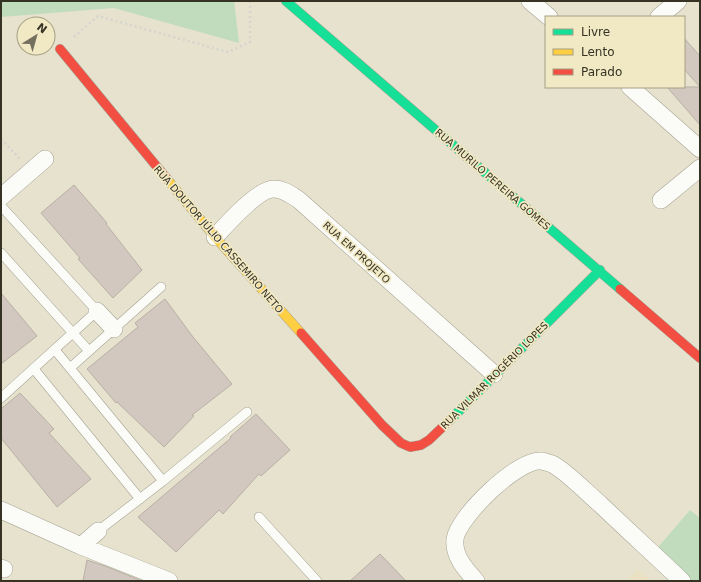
<svg xmlns="http://www.w3.org/2000/svg" width="701" height="582" font-family="'DejaVu Sans',sans-serif">
<style>
.built{fill:#e9e1c1}
.green{fill:#c0dcbc}
.building{fill:#d2c8bf;stroke:#b8afa5}
.lines{fill:none;stroke-linecap:round;stroke-linejoin:round}
.lane-casing{stroke:#a6a393;stroke-width:10}
.street-casing{stroke:#a6a393;stroke-width:18}
.fast-casing{stroke:#a6a393;stroke-width:10}
.slow-casing{stroke:#a6a393;stroke-width:10}
.jam-casing{stroke:#a6a393;stroke-width:10}
.path{stroke:#d5d4ce;stroke-width:2.5;stroke-dasharray:2 3;stroke-linecap:butt}
.lane{stroke:#fbfbf8;stroke-width:9}
.street{stroke:#fbfbf8;stroke-width:17}
.fast{stroke:#16e098;stroke-width:9}
.slow{stroke:#ffcf43;stroke-width:9}
.jam{stroke:#f24e42;stroke-width:9}
.labels{text-anchor:middle;stroke-width:3.5;stroke-linejoin:round;paint-order:stroke}
.street-label{font-size:10px;fill:#363325;stroke:#f1e8c4}
</style>
<rect width="100%" height="100%" fill="#e6e2ce"/>
<path class="built" d="M637,570l15,11h-25z"/>
<path class="green" d="M1,1h233l5,42 -125,-35 -113,9z
M690,510l10,8v63h-12l-34,-29z"/>
<path class="building" d="M684,38l16,18v69l-33,-38h33l-16,-18z
M74,185l33,38 -1,1 36,46 -29,28 -35,-39 2,-1 -39,-45z
M1,293l36,43 -36,28z
M165,299l28,38 39,47 -40,31 2,1 -30,31 -47,-45 -1,1 -29,-34 51,-42 -3,-4z
M20,393l34,36 -5,4 42,46 -34,28 -56,-69v-29z
M256,414l34,36 -29,26 -2,-2 -36,40 -4,-4 -43,42 -38,-35 93,-79 -1,-1z
M380,554l26,27h-56z
M87,560l18,6 37,15h-59z"/>
<g class="lines">
<g class="lane-casing">
<path id="lane" d="M1,206l96,105 -96,87
M1,253l88,98
M55,350l108,131
M70,368l91,-81
M34,369l106,130
M259,517l58,64
M98,531l65,-50 84,-69"/>
</g>
<g class="street-casing">
<path id="street" d="M530,1l19,16
M659,17l19,-16
M630,87l70,62
M1,197l44,-38
M661,200l39,-32
M215,237c11,-12 44,-49 59,-48 10,0 17,6 25,11l195,174
M97,311l17,18
M1,510l80,36 88,35
M81,546l17,-15
M1,568l3,1
M476,581c-10,-11 -23,-25 -21,-42 3,-22 63,-81 87,-78 4,1 9,2 12,4 15,9 32,27 46,39 27,26 55,51 82,77"/>
</g>
<g class="fast-casing">
<path id="fast" d="M286,1l334,288
M450,420l150,-150"/>
</g>
<g class="slow-casing">
<path id="slow" d="M167,179l48,58 86,96"/>
</g>
<g class="jam-casing">
<path id="jam" d="M60,49l107,130
M620,289l80,69
M301,333l81,92 19,18 9,4 11,-2 8,-5 21,-20"/>
</g>
<path class="path" d="M74,37l24,-21 130,36 22,-10v-41
M1,139l20,21"/>
<use href="#lane" class="lane"/>
<use href="#street" class="street"/>
<use href="#fast" class="fast"/>
<use href="#slow" class="slow"/>
<use href="#jam" class="jam"/>
</g>
<g class="labels">
<g class="street-label">
<text transform="translate(493 179) rotate(41)" y="4">RUA MURILO PEREIRA GOMES</text>
<text transform="translate(219 239) rotate(49)" y="4">RUA DOUTOR JÚLIO CASSEMIRO NETO</text>
<text transform="translate(357 252) rotate(42)" y="4">RUA EM PROJETO</text>
<text transform="translate(494 375) rotate(-45)" y="4">RUA VILMAR ROGÉRIO LOPES</text>
</g>
</g>
<rect width="701" height="582" fill="none" stroke="#363325" stroke-width="4"/>
<rect x="545" y="16" width="140" height="72" fill="#f1e8c4" stroke="#a6a084"/>
<rect x="553" y="29" width="20" height="6" fill="#16e098" stroke="#a6a084"/>
<text x="581" y="36" font-size="12" fill="#363325">Livre</text>
<rect x="553" y="49" width="20" height="6" fill="#ffcf43" stroke="#a6a084"/>
<text x="581" y="56" font-size="12" fill="#363325">Lento</text>
<rect x="553" y="69" width="20" height="6" fill="#f24e42" stroke="#a6a084"/>
<text x="581" y="76" font-size="12" fill="#363325">Parado</text>
<g transform="translate(36 36) rotate(37)"><circle r="19" fill="#f1e8c4" stroke="#a6a084"/>
<path d="M0-3L7 15L0 10L-7 15Z" fill="#747060"/>
<text y="-6" font-size="11" font-weight="bold" text-anchor="middle" fill="#363325">N</text>
</g>
</svg>
